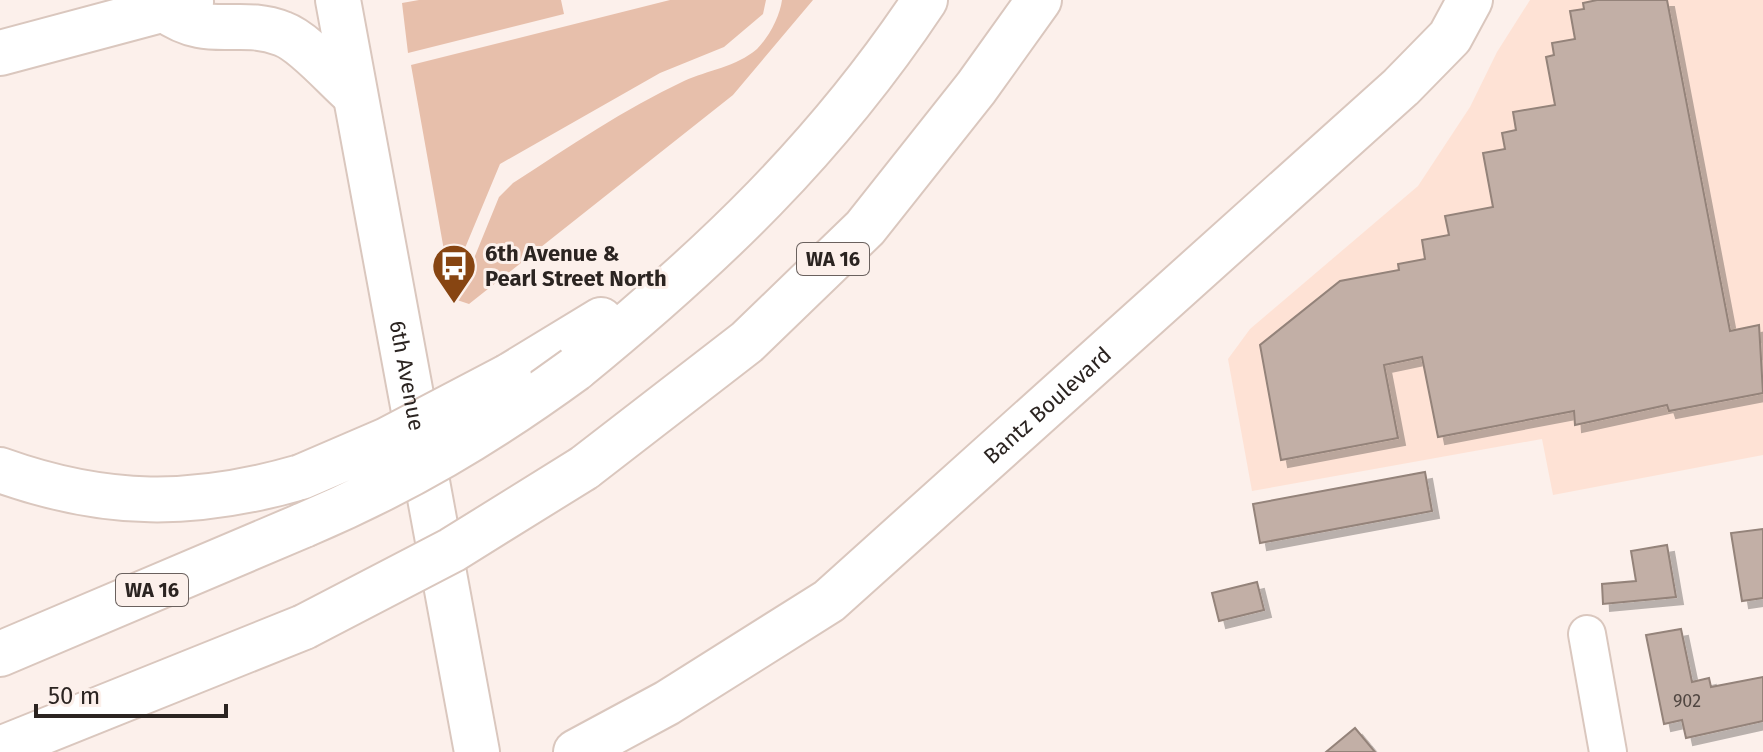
<svg xmlns="http://www.w3.org/2000/svg" width="1763" height="752" font-family="'Fira Sans',sans-serif">
<style>
.built{fill:#fee2d5}
.green{fill:#e7bfab}
.building{fill:#c2afa6;stroke:#94837a;stroke-width:2;filter:url(#shadow)}
.lines{fill:none;stroke-linecap:round;stroke-linejoin:round}
.minor-casing{stroke:#dac7be;stroke-width:40}
.major-casing{stroke:#dac7be;stroke-width:48}
.highway-casing{stroke:#dac7be;stroke-width:48}
.minor{stroke:#fff;stroke-width:36}
.major{stroke:#fff;stroke-width:44}
.highway{stroke:#fff;stroke-width:44}
.highway-bridge-casing{stroke:#dac7be;stroke-width:48;stroke-linecap:butt}
.highway-bridge{stroke:#fff;stroke-width:44}
.labels{text-anchor:middle;stroke-width:6;stroke-linejoin:round;paint-order:stroke}
.number-label{font-size:18px;fill:#514742}
.shield{fill:#fcf0eb;stroke:#6a615e;stroke-width:2}
.shield-label{font-size:20px;font-weight:bold;fill:#2b2421}
.poi-label{font-size:22px;font-weight:bold;fill:#2b2421;stroke:#fcf0eb;text-anchor:start}
.street-label{font-size:22px;fill:#2b2421;stroke:#fcf0eb}
</style>
<defs>
<filter id="shadow"><feDropShadow dx="7" dy="7" stdDeviation="0" flood-color="#0004"/></filter>
</defs>
<rect width="100%" height="100%" fill="#fcf0eb"/>
<path class="built" d="M1530,0h233v455l-210,40 -11,-56 -290,52 -24,-132 22,-30 168,-143 52,-79 27,-55z"/>
<path class="green" d="M419,0h142l3,14 -156,39 -6,-50z
M670,0h96l-3,14 -39,33 -64,26 -160,91 -50,120 -39,-219z
M782,0h31l-80,95 -264,209 -12,-4 42,-103 14,-14c56,-36 111,-74 171,-102 24,-11 52,-14 73,-32 12,-12 23,-33 25,-49z"/>
<path class="building" d="M1597,0h70l63,331 29,-6 4,68 -94,18 -2,-6 -92,20 -1,-14 -136,26 -16,-80 -38,8 14,73 -117,22 -21,-115 80,-64 59,-11 -1,-6 27,-5 -3,-19 27,-5 -4,-19 48,-9 -10,-54 22,-4 -3,-16 14,-3 -3,-18 42,-7 -9,-48 8,-2 -2,-12 23,-4 -5,-28 14,-2 -1,-6z
M1425,472l7,39 -172,32 -7,-39z
M1763,529v69l-21,3 -11,-68z
M1667,545l9,52 -73,7 -1,-20 34,-3 -5,-30z
M1257,582l7,28 -45,11 -7,-28z
M1681,629l11,53 17,-4 2,9 52,-10v44l-77,17 -4,-18 -18,4 -18,-89z
M1355,728l20,24h-49z"/>
<g class="lines">
<g class="minor-casing">
<path id="minor" d="M1587,634l21,118"/>
</g>
<g class="major-casing">
<g id="major">
<path id="s1" d="M338,0l139,752"/>
<path d="M164,9c46,33 73,7 119,25 22,8 53,45 72,61"/>
<path d="M0,53l191,-51"/>
<path id="s2" d="M576,752l91,-49 162,-102 572,-514 49,-50 20,-37"/>
</g>
</g>
<g class="highway-casing">
<path id="highway" d="M575,369c137,-112 251,-220 350,-369
M509,376l92,-56
M584,468l163,-126 118,-114 111,-140 63,-88
M0,470c106,38 194,38 301,7
M0,654l304,-129
M0,749l304,-122"/>
</g>
<use href="#minor" class="minor"/>
<use href="#major" class="major"/>
<use href="#highway" class="highway"/>
<g class="highway-bridge-casing">
<path id="highway-bridge" d="M301,477l86,-37 122,-64
M304,525c101,-43 182,-91 271,-156
M304,627l148,-77 132,-82"/>
</g>
<use href="#highway-bridge" class="highway-bridge"/>
</g>
<defs>
<g id="bus-pin" transform="scale(2.3)"><path d="M0 17L-7.5 6A9.5 9.5 0 1 1 7.5 6Z" fill="#874512" stroke="#fcf0eb"/><path d="M-5-6H5V4H4V6H2V4H-2V6H-4V4H-5ZM-3.5-4V0h7V-4ZM-3.5 1.2v1.5H-2V1.2ZM2 1.2v1.5H3.5V1.2Z" fill="#fff"/></g>
</defs>
<g fill-rule="evenodd">
<use href="#bus-pin" x="454" y="266"/>
</g>
<g class="labels">
<g class="number-label">
<text x="1687" y="707">902</text>
</g>
<g class="shield">
<rect x="797" y="243" width="72" height="32" rx="6"/>
<rect x="116" y="574" width="72" height="32" rx="6"/>
</g>
<g class="shield-label">
<text x="833" y="266">WA 16</text>
<text x="152" y="597">WA 16</text>
</g>
<g class="poi-label">
<text x="485" y="261">6th Avenue &amp;<tspan x="485" dy="25">Pearl Street North</tspan></text>
</g>
<g class="street-label">
<text dy="8" stroke="none"><textPath href="#s1" startOffset="382">6th Avenue</textPath></text>
<text dy="8" stroke="none"><textPath href="#s2" startOffset="588">Bantz Boulevard</textPath></text>
</g>
</g>
<path d="M36 704v12h190v-12" fill="none" stroke="#2b2421" stroke-width="4"/>
<text x="48" y="704" font-size="24" fill="#2b2421" stroke="#fcf0eb" stroke-width="6" paint-order="stroke">50 m</text>
</svg>
